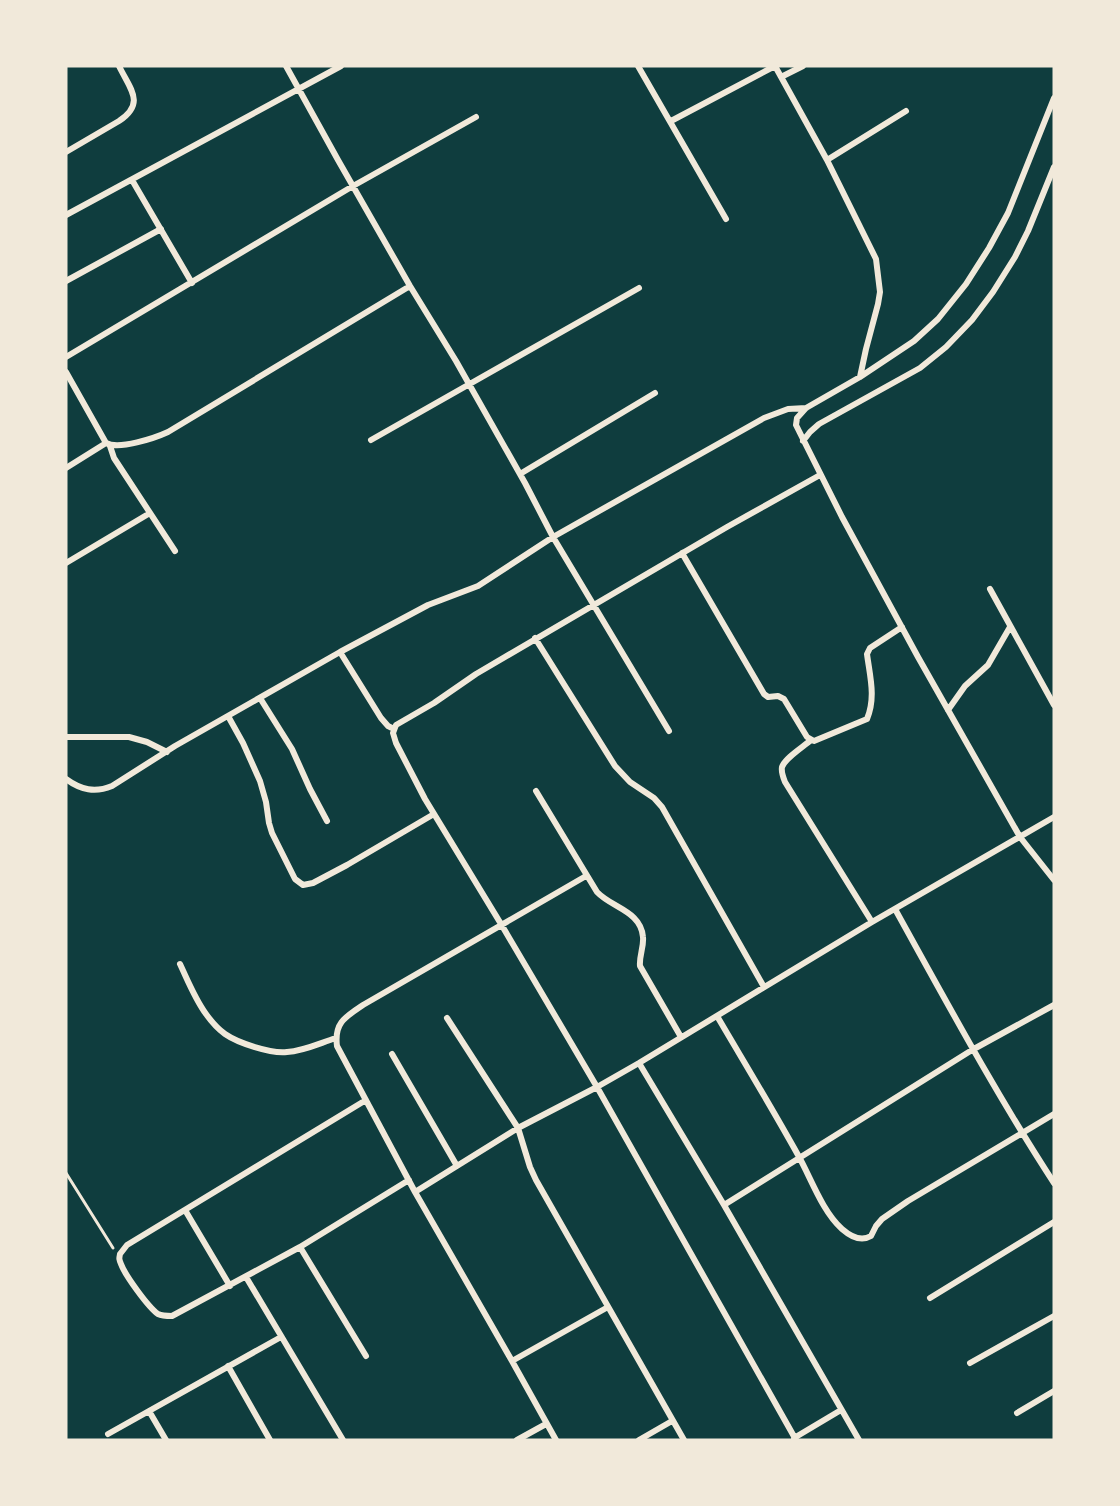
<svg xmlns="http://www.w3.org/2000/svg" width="1120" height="1506" font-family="'Exo 2',sans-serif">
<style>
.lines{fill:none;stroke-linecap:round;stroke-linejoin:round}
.path{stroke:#f1e9da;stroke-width:3}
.minor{stroke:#f1e9da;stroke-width:6}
</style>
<rect width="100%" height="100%" fill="#0f3d3e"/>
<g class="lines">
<path class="path" d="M66,1173l47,75"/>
<path class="minor" d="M286,66l52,94 72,126 46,75 69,122 28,54 116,194
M638,66l88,153
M775,66l52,94 49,99 4,33 -2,12 -12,45 -6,28
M781,77l22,-11
M1054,98l-46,115 -19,35 -23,36 -28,35 -24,22 -54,36 -54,31 -9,10 -1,7 46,92 76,140 102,180 34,43
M671,121l104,-55
M66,152l53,-31c27,-18 11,-32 0,-55
M827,160l79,-49
M132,180l60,103
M66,215l275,-149
M66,281l95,-52
M66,357l287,-171 123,-69
M66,372l40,71c13,7 49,-5 62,-11l242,-146
M371,440l268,-152
M803,441l7,-9 9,-8 101,-56 26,-21 26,-27 21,-28 22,-35 13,-26 26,-64
M110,446l4,12 61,93
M66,468l40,-25
M520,474l135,-81
M682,553l82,141 4,3 10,-1 6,3 23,38 7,4 53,-22c9,-22 3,-42 0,-65l3,-6 32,-21
M66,563l84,-50
M990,589l64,116
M535,638l80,128 15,16 24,16 8,9 102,180
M340,652l41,66 7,8 6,3
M260,698l32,51 18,40 17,32
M948,710l17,-24 23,-21 22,-38
M228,716l15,27 17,38 6,21 3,21 3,10 23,46 8,6 10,-2 34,-18 87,-51
M66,737h63l18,5 20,10
M811,740c-8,7 -26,18 -29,27 -1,5 1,10 3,15l87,140
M66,779c15,11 29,14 46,7l63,-40 165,-94 88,-47 50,-19 75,-49 211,-119 24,-9 18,-1
M536,791l61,101c15,16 44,19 46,45 1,10 -4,19 -3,29l41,71
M895,909c51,92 101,185 159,274
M180,964c8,17 15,35 26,50 5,7 12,15 19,20 13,9 46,20 62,18 17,-1 33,-9 49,-14
M717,1016c27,46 55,92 81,139 13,23 24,56 44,74 8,7 19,13 29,7l5,-10 6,-7 26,-18 146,-87
M447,1018l71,110 12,39 6,13 148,260
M392,1054l65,112
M639,1063l85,142 135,235
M366,1100l-239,145 -7,9c-1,5 -1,5 1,10 4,11 27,43 37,50 4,2 9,2 14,2l128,-69 109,-67
M415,1192l103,-64 79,-41 42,-24 233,-141 182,-105
M724,1205l248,-155 82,-45
M185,1210l45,76
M300,1247l66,109
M246,1277l97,163
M930,1298l124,-76
M512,1361l96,-54
M970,1363l84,-47
M228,1366l42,74
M149,1411l17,29
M1017,1413l37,-22
M108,1434l173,-97
M794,1438l47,-28
M517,1440l29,-16
M556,1440l-44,-79 -97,-169 -78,-146c-3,-23 8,-29 26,-41l223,-129
M639,1440l33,-19
M796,1440l-199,-353 -96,-163 -76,-125 -29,-56 -3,-10 3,-8 38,-22 42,-29 251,-147 93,-52"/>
</g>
<rect width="1120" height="1506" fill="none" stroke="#f1e9da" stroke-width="135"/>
</svg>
